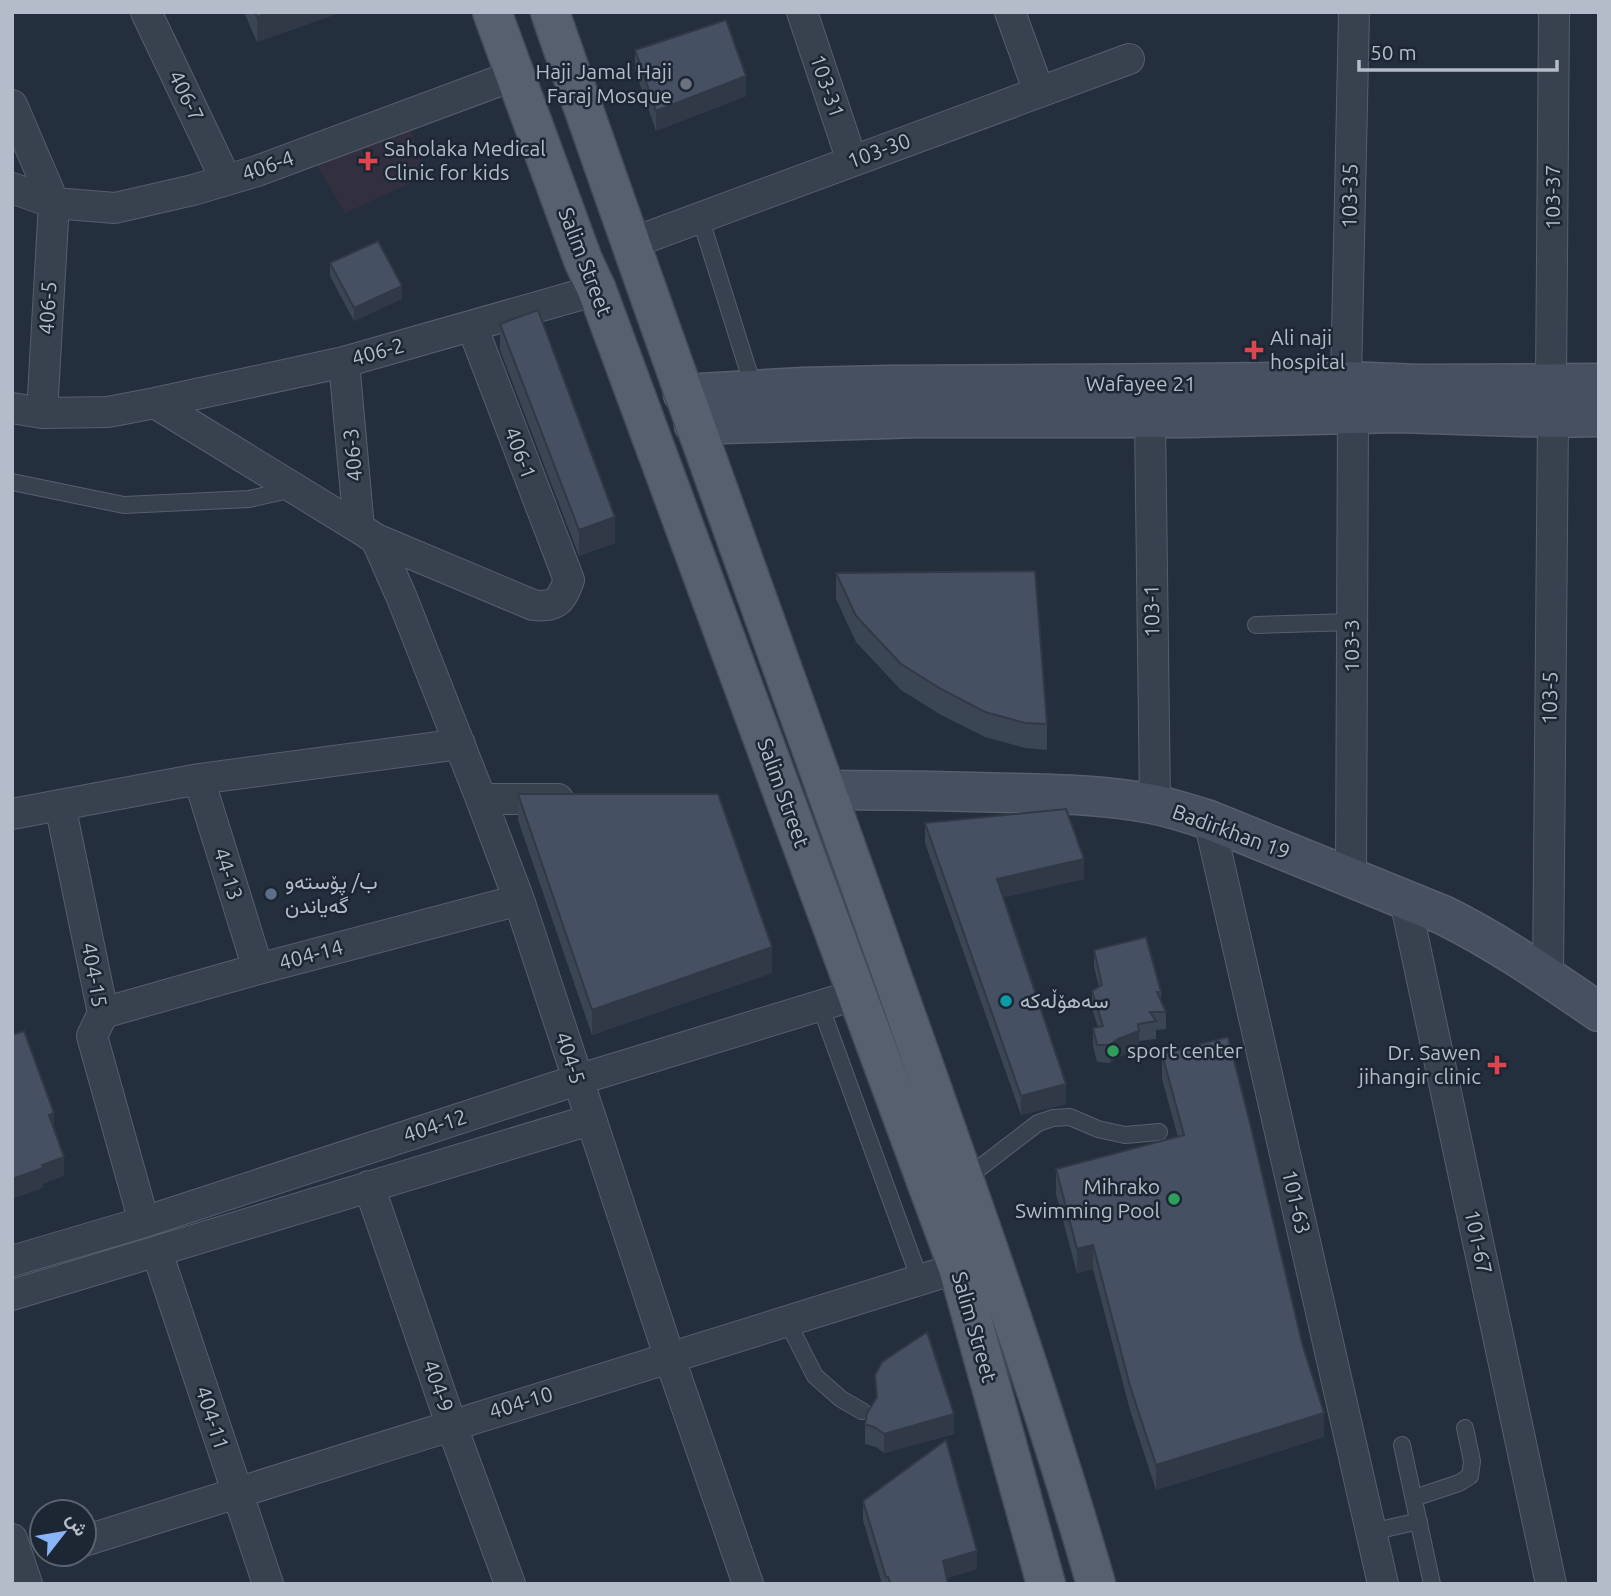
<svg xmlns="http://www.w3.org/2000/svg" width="1611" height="1596" font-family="Ubuntu,Vazirmatn,sans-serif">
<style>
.medical{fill:#32303f}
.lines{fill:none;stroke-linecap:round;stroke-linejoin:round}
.lane-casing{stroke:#565f6c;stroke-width:18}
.street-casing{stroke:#565f6c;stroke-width:32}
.secondary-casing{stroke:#565f6c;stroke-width:41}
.primary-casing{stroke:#414a57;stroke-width:41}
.lane{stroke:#38414e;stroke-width:16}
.street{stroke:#38414e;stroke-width:30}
.secondary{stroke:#465061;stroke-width:38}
.primary{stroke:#56606e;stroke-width:38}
.wall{fill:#3b4654}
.shaded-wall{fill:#303945}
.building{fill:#455162;stroke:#303945;stroke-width:2}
.worship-dot{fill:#6b7280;stroke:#1d2633;stroke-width:2.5}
.health-dot{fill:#e0444e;stroke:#1d2633;stroke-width:2.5}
.service-dot{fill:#5c6f8a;stroke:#1d2633;stroke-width:2.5}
.culture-dot{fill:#0f9aa8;stroke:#1d2633;stroke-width:2.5}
.leisure-dot{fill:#2e9e5b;stroke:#1d2633;stroke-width:2.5}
.labels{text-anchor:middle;stroke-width:5;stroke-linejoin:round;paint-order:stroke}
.poi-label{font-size:21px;fill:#b4bcc9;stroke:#1d2633;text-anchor:start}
.street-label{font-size:21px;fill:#b4bcc9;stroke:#1d2633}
</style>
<rect width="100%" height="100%" fill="#242f3e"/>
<path class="medical" d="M407,119l19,57 -81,37 -35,-59z"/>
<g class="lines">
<g class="lane-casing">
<path id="lane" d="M700,217l54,172
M12,482l112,23 125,-6 44,-10
M1256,625l96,-3
M820,1005l100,275
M965,1179l73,-56 15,-5 17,-1 28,12 27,6 34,-3
M787,1321l28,55 26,23 21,12
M1402,1445l30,139
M1414,1498l45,-15 11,-7 2,-15 -7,-33
M1371,1532l48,-11"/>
</g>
<g class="street-casing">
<path id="street" d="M146,12l80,168
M802,12l50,149
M1010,12l29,80
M12,105l42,98 -12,210
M12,188l42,15 61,5 78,-18 64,-19 258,-96
M629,244l500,-185
M344,362l15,166 17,11 157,66c23,3 28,-4 36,-25l-97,-254
M1346,381l8,-369
M1551,382l3,-370
M155,403l204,125
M12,408l30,5 66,-1 47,-9 189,-41 253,-72
M1150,418l5,386
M376,539l26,59 79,201 38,101 151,459 78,225
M199,779l59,190
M481,799h77
M60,805l43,208 -11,23 52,186
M12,814l187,-35 261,-35
M1209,820l174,764
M1351,878l2,-464
M1405,900l146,684
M1548,977l5,-559
M103,1013l155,-44 261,-69
M369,1186l82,238 59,160
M157,1252l111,332
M12,1261l132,-39 433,-142 281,-86
M12,1295l578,-175
M12,1539l15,45
M84,1541c291,-92 583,-182 874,-273"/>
</g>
<g class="secondary-casing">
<path id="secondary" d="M683,394l120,-7 85,-2 304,-2 154,-2 72,3 181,-1
M694,425l224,-7h269l212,-5 154,5 46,-1
M826,790c62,0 125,1 188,3 46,1 93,2 138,11 20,4 38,10 57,16l234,95c55,27 105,62 156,97"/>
</g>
<g class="primary-casing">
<path id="primary" d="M492,12l91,248 14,30 361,978 88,316
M550,12c108,314 222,625 333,938 74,209 151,420 213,634"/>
</g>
<use href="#lane" class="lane"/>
<use href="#street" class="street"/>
<use href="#secondary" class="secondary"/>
<use href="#primary" class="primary"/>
</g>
<path class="wall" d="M244,12h98l-85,30z
M635,50l111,46 -90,35 -21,-61z
M330,263l72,36 -48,22 -24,-45z
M500,324l115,219 -36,13 -79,-206z
M836,573l211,151v26l-22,-2 -40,-11 -44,-22 -40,-25 -45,-48 -20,-43z
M518,794l254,179 -180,62 -74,-215z
M925,823l159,56 -81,18 63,207 -45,11 -96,-272z
M1094,950l67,42v8l5,12v17l-10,1v9l-17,2v8l-21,8 -8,6 -13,-1 -4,-16v-18l5,-1 -6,-18v-18l7,-4 -5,-20z
M1162,1054l162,383 -168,53 -26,-80 -37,-141 -16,4 -21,-79v-25l122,-32 -16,-58z
M875,1375l79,59 -70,19 -8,-6 -11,-3v-20l11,-25z
M863,1501l114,68 -30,9 1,6h-66l-19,-64z"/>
<path class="shaded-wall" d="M269,12h73l-85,30v-25z
M746,76v20l-90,35v-20z
M402,286v13l-48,22v-13z
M615,517v26l-36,13v-26z
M1084,859v20l-87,20v-20z
M772,947v26l-180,62v-25z
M1139,1031v18l-21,8 -8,6v-18l8,-6z
M1066,1084v20l-45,11v-19z
M54,1113v20l-5,-18z
M64,1157v19l-21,8v4l-31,11v-20l30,-14z
M1093,1245v24l-16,4v-24z
M1324,1413v24l-168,53v-25z
M954,1414v20l-70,19v-19z
M977,1551v18l-34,10v-18z"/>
<path class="building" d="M255,12h14l-12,5z
M726,20l20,56 -90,35 -21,-61z
M378,241l24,45 -48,22 -24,-45z
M538,310l77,207 -36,13 -79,-206z
M1035,571l12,153 -22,-1 -40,-11 -44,-23 -40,-25 -45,-48 -20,-43z
M518,794h200l54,153 -180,63z
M1066,809l18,50 -87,20 69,205 -45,12 -96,-273z
M1146,937l15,55h-4l9,20h-16l6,9 -18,3 1,7 -21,8 -8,6h-13l-4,-17 10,-2 -11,-35 10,-6 -8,-35z
M24,1031l30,82 -5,2 15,42 -22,8 1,3 -31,11v-144z
M1228,1037l21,82 53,224 22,70 -168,52 -26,-79 -37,-141 -16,4 -21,-80 128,-34 -22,-81z
M927,1332l27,82 -70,20 -8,-6 -11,-4 2,-11 10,-16 -2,-22 7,-13z
M946,1440l31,111 -34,10 5,23h-57l-3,-7h-2l-23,-76z"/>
<circle class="worship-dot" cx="686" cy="84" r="7"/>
<g class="health-dot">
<path d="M364.5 150.5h7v7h7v7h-7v7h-7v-7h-7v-7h7z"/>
<path d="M1250.5 339.5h7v7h7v7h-7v7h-7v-7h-7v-7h7z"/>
<path d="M1493.5 1054.5h7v7h7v7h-7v7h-7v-7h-7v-7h7z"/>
</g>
<circle class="service-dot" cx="271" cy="894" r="7"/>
<circle class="culture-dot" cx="1006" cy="1001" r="7"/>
<g class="leisure-dot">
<circle cx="1113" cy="1051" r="7"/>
<circle cx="1174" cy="1199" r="7"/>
</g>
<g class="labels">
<g class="poi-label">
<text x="672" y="79" text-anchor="end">Haji Jamal Haji<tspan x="672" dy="24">Faraj Mosque</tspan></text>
<text x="384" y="156">Saholaka Medical<tspan x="384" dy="24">Clinic for kids</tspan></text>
<text x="1270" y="345">Ali naji<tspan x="1270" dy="24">hospital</tspan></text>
<text x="285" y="889">ب/ پۆستەو<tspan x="285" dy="24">گەیاندن</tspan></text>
<text x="1020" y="1008">سەهۆڵەکە</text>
<text x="1127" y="1058">sport center</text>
<text x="1481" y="1060" text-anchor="end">Dr. Sawen<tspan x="1481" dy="24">jihangir clinic</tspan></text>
<text x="1160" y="1194" text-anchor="end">Mihrako<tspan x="1160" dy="24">Swimming Pool</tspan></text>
</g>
<g class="street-label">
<text transform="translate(827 86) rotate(71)" y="7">103-31</text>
<text transform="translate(186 96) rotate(64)" y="7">406-7</text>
<text transform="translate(879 151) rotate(-20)" y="7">103-30</text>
<text transform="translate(268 166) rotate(-19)" y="7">406-4</text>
<text transform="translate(1350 196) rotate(-89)" y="7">103-35</text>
<text transform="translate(1553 197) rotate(-90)" y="7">103-37</text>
<text transform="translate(585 262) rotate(69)" y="7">Salim Street</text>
<text transform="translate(48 308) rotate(-87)" y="7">406-5</text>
<text transform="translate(378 352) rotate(-16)" y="7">406-2</text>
<text x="1141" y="391">Wafayee 21</text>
<text transform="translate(520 453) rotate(69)" y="7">406-1</text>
<text transform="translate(353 455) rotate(-95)" y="7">406-3</text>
<text transform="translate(1152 611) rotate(-91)" y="7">103-1</text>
<text transform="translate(1352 646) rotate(-90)" y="7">103-3</text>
<text transform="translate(1550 698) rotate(-89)" y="7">103-5</text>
<text transform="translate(783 793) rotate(70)" y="7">Salim Street</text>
<text transform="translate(1231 832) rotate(20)" y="7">Badirkhan 19</text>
<text transform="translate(228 874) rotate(73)" y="7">44-13</text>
<text transform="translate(311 955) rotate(-15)" y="7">404-14</text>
<text transform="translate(94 975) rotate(80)" y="7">404-15</text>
<text transform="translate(570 1058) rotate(72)" y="7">404-5</text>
<text transform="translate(435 1126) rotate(-18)" y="7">404-12</text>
<text transform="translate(1296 1202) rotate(77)" y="7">101-63</text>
<text transform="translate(1478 1242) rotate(78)" y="7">101-67</text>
<text transform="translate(974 1327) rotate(74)" y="7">Salim Street</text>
<text transform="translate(438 1386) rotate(71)" y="7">404-9</text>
<text transform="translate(521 1403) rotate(-17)" y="7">404-10</text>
<text transform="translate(212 1418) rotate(72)" y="7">404-11</text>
</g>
</g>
<rect width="1611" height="1596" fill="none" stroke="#b4bcc9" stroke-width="28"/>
<g transform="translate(63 1533) rotate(59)"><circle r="33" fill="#1d2633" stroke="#59626f" stroke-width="2"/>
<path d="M0-5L12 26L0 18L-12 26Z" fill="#8ab4f8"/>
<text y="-10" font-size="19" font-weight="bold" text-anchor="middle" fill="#b4bcc9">ش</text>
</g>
<path d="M1359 60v10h198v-10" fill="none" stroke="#b4bcc9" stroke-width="3.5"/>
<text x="1370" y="60" font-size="21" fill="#b4bcc9" stroke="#1d2633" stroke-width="5" paint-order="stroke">50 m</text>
</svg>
